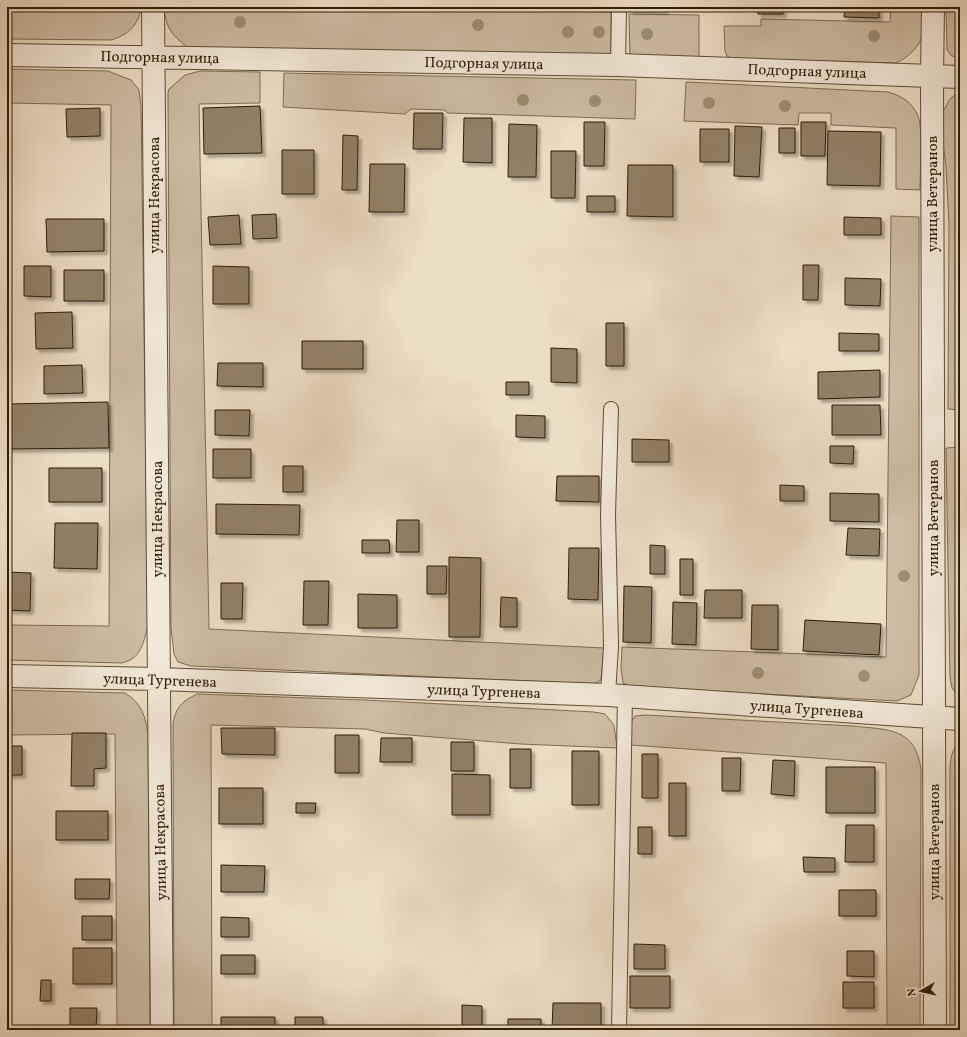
<svg xmlns="http://www.w3.org/2000/svg" width="967" height="1037" font-family="Vollkorn,serif">
<style>
.green{fill:#ccbca4;stroke:#7d6c54}
.building{fill:#918168;stroke:#2e1d04;filter:url(#shadow)}
.lines{fill:none;stroke-linecap:round;stroke-linejoin:round}
.lane-casing{stroke:#5e4d34;stroke-width:16}
.street-casing{stroke:#5e4d34;stroke-width:24}
.lane{stroke:#f3e9d9;stroke-width:14}
.street{stroke:#f3e9d9;stroke-width:22}
.tree{fill:#9d8e75}
.labels{text-anchor:middle;stroke-width:4;stroke-linejoin:round;paint-order:stroke}
.street-label{font-size:15px;fill:#2e1d04;stroke:#f3e9d9}
</style>
<defs>
<filter id="shadow"><feDropShadow dx="3.5" dy="3.5" stdDeviation="1" flood-color="#0004"/></filter>
</defs>
<rect width="100%" height="100%" fill="#ecddc5"/>
<filter id="stains"><feTurbulence type="fractalNoise" baseFrequency=".005" numOctaves="4"/><feColorMatrix values="0 0 0 0 .2 0 0 0 0 .09 0 0 0 0 .02 0 0 0 .5 -.17"/></filter>
<radialGradient id="worn" r=".72"><stop offset=".6" stop-color="#630" stop-opacity="0"/><stop offset="1" stop-color="#630" stop-opacity=".3"/></radialGradient>
<path class="green" d="M7,7h134c-2,18 -13,28 -30,33l-104,-1z
M164,7h254l193,5v46l-424,-11c-16,-13 -21,-19 -23,-40z
M891,7h32c0,9 1,20 -1,29 -3,12 -15,22 -26,27l-163,-4 -6,-3 -2,-5 -1,-25h37v-7l129,3z
M946,7h14v53l-9,-5 -4,-5z
M629,14l70,1v46l-69,-2z
M7,69l101,2 23,9 8,10 2,15 7,521c-3,11 -6,27 -16,33 -3,2 -7,3 -10,4l-115,-3v-35l102,1 2,-521 -104,-2z
M200,71l60,1v31l-61,1 10,525 395,19 -3,32 -7,4 -403,-18 -13,-4 -4,-8 -3,-26 -3,-535 1,-4 16,-14z
M284,73l352,7 -1,39 -187,-6 -4,-3 -33,-1 -6,5 -122,-7z
M686,82l202,10c14,4 24,10 30,24 5,11 2,59 2,74l-24,-1v-61l-65,-3v-12h-32l-1,12 -114,-4z
M957,93h3v317l-12,-1 1,-185 -3,-58 -4,-29 1,-25 7,-13z
M891,216l28,1v458l-8,20 -14,6 -266,-14 -8,-4 -2,-15 1,-21 264,10z
M960,447v252l-8,-11 -2,-11 -4,-229z
M7,690l118,3c17,11 20,22 23,41l2,296h-33l-2,-296 -108,1z
M197,694l169,6 228,12 11,2 9,11 3,23 -96,-4 -137,-11 -19,-4 -154,-4 1,305h-38l-1,-306c3,-17 8,-22 24,-30z
M645,715l208,11c35,4 62,1 68,43l-1,261h-33l-1,-267 -256,-18 1,-23 4,-6z
M960,743v287h-10v-264c1,-9 2,-18 10,-23z"/>
<path class="building" d="M630,7h35v4l-35,-1z
M758,7h25v7h-25z
M845,7h34v11l-35,-1z
M260,106l2,47 -58,1 -1,-46z
M100,108v28l-33,1 -1,-28z
M414,113h29l-1,36h-29z
M464,118h28v45l-29,-1z
M584,122h21l-1,44h-20z
M801,122h25l-1,34h-24z
M509,124l28,1 -1,52h-28z
M735,126l27,1 -3,50 -25,-1z
M779,128h16v25h-16z
M700,129h29v33h-29z
M828,131l53,1 -1,54 -53,-1z
M343,135l15,1 -1,54h-15z
M282,150h32v44h-32z
M551,151h25l-1,47h-24z
M370,164h35l-1,48h-35z
M628,165h45v52l-46,-1z
M587,196h28v16h-28z
M276,214l1,24 -24,1 -1,-24z
M239,215l2,29 -31,1 -2,-28z
M844,217l37,1v17h-37z
M46,219h58v32l-57,1z
M803,265h16l-1,35h-15z
M24,266h27v31l-27,-1z
M213,266l36,1v37h-36z
M64,270h40v31h-40z
M845,278l36,1 -1,27 -35,-1z
M72,312l1,36 -37,1 -1,-36z
M606,323h18v43h-18z
M839,333l40,1v17h-40z
M302,341h61v28h-61z
M551,348l26,1v34l-26,-1z
M218,363h45v24l-46,-1z
M82,365l1,28 -39,1v-28z
M880,370v27l-62,2v-27z
M506,382h23v13h-23z
M108,402l1,46 -102,1v-45z
M832,405h48l1,30h-49z
M215,410h35l-1,26 -34,-1z
M516,415l29,1v22l-29,-1z
M632,439l37,1v22h-37z
M830,446h24l-1,18 -23,-1z
M213,449h38v29h-38z
M283,466h20v26h-20z
M49,468h53v34h-53z
M557,476h42v26l-43,-1z
M780,485l24,1v15h-24z
M830,493l49,1v28l-49,-1z
M216,504l84,1 -1,30 -83,-1z
M397,520h22v32h-23z
M55,523h43l-1,46 -43,-1z
M848,528l32,1 -1,27 -33,-1z
M362,540h27l1,13h-28z
M650,545l15,1v28h-15z
M569,548h30l-1,52 -30,-1z
M449,557l32,1 -1,79h-31z
M680,559h13v36h-13z
M427,566h20l-1,28h-19z
M7,572l24,1 -1,38 -23,-1z
M304,581h25l-1,44h-25z
M221,583h22l-1,36h-21z
M624,586l28,1 -1,56 -28,-1z
M705,590h37v28h-38z
M358,594l39,1v33h-39z
M501,597l16,1v29h-17z
M673,602l24,1 -1,42 -24,-1z
M752,605h26v45l-27,-1z
M805,620l76,4 -2,31 -76,-4z
M221,728h54v27l-53,-1z
M72,733h34v35l-12,1v17h-23z
M335,735h24v38h-24z
M381,738h31v24h-32z
M451,742h23v29h-23z
M7,746h15v29h-15z
M510,749h21v39h-21z
M572,751h27v54h-27z
M642,754h16v44h-16z
M722,758h19l-1,33h-18z
M773,760l22,1 -1,35 -23,-2z
M826,767h49v46h-49z
M452,774l38,1v40h-38z
M669,783h17v53h-17z
M219,788h44v36h-44z
M296,803h20l-1,10h-19z
M56,811h52v29h-52z
M846,825h28v37h-29z
M638,827h14v27h-14z
M803,857l32,1v14h-31z
M221,865l44,1 -1,26h-43z
M75,879h35l-1,20h-34z
M839,890h37v26h-37z
M82,916h30v24h-30z
M221,917l28,1v19h-28z
M634,944l31,1v24h-31z
M73,948h39v36h-39z
M847,951h27v26l-27,-1z
M221,955h34v19h-34z
M630,976h40v32h-40z
M41,980h10v21h-11z
M843,982h31v26h-31z
M553,1003h48v27h-49z
M462,1005l20,1v24h-20z
M70,1008h27l-1,22h-26z
M221,1017h54v13h-54z
M295,1017h28v13h-28z
M508,1019h33v11h-33z
M433,1027v3h-47v-2z"/>
<g class="lines">
<g class="lane-casing">
<path id="lane" d="M618,65l1,-58
M608,695l3,-49 -3,-131 3,-106
M619,1030l6,-334"/>
</g>
<g class="street-casing">
<path id="street" d="M153,7l9,1023
M933,7l-1,69 3,954
M7,55l611,10 342,12
M7,676l151,3 450,16 352,24"/>
</g>
<use href="#lane" class="lane"/>
<use href="#street" class="street"/>
</g>
<g class="tree">
<circle cx="240" cy="22" r="6"/>
<circle cx="478" cy="25" r="6"/>
<circle cx="568" cy="32" r="6"/>
<circle cx="599" cy="32" r="6"/>
<circle cx="647" cy="34" r="6"/>
<circle cx="874" cy="36" r="6"/>
<circle cx="523" cy="100" r="6"/>
<circle cx="595" cy="101" r="6"/>
<circle cx="709" cy="103" r="6"/>
<circle cx="785" cy="106" r="6"/>
<circle cx="904" cy="576" r="6"/>
<circle cx="758" cy="673" r="6"/>
<circle cx="864" cy="676" r="6"/>
</g>
<g class="labels">
<g class="street-label">
<text transform="translate(160 57) rotate(1)" y="5">Подгорная улица</text>
<text transform="translate(484 63) rotate(1)" y="5">Подгорная улица</text>
<text transform="translate(807 71) rotate(2)" y="5">Подгорная улица</text>
<text transform="translate(932 194) rotate(-90)" y="5">улица Ветеранов</text>
<text transform="translate(154 195) rotate(-90)" y="5">улица Некрасова</text>
<text transform="translate(933 518) rotate(-90)" y="5">улица Ветеранов</text>
<text transform="translate(157 519) rotate(-90)" y="5">улица Некрасова</text>
<text transform="translate(160 680) rotate(2)" y="5">улица Тургенева</text>
<text transform="translate(484 691) rotate(2)" y="5">улица Тургенева</text>
<text transform="translate(807 709) rotate(4)" y="5">улица Тургенева</text>
<text transform="translate(160 842) rotate(-91)" y="5">улица Некрасова</text>
<text transform="translate(934 842) rotate(-90)" y="5">улица Ветеранов</text>
</g>
</g>
<rect width="967" height="1037" fill="none" stroke="#ecddc5" stroke-width="24"/>
<rect x="8" y="8" width="951" height="1021" fill="none" stroke="#2e1d04" stroke-width="2"/>
<rect x="12" y="12" width="943" height="1013" fill="none" stroke="#2e1d04"/>
<g transform="translate(921 991) rotate(262)" stroke="#f3e9d9" stroke-width="3" paint-order="stroke">
<path d="M0-3L7 15L0 10L-7 15Z" fill="#2e1d04"/>
<text y="-6" font-size="11" font-weight="bold" text-anchor="middle" fill="#2e1d04">N</text>
</g>
<rect width="100%" height="100%" filter="url(#stains)"/>
<rect width="100%" height="100%" fill="url(#worn)"/>
</svg>
